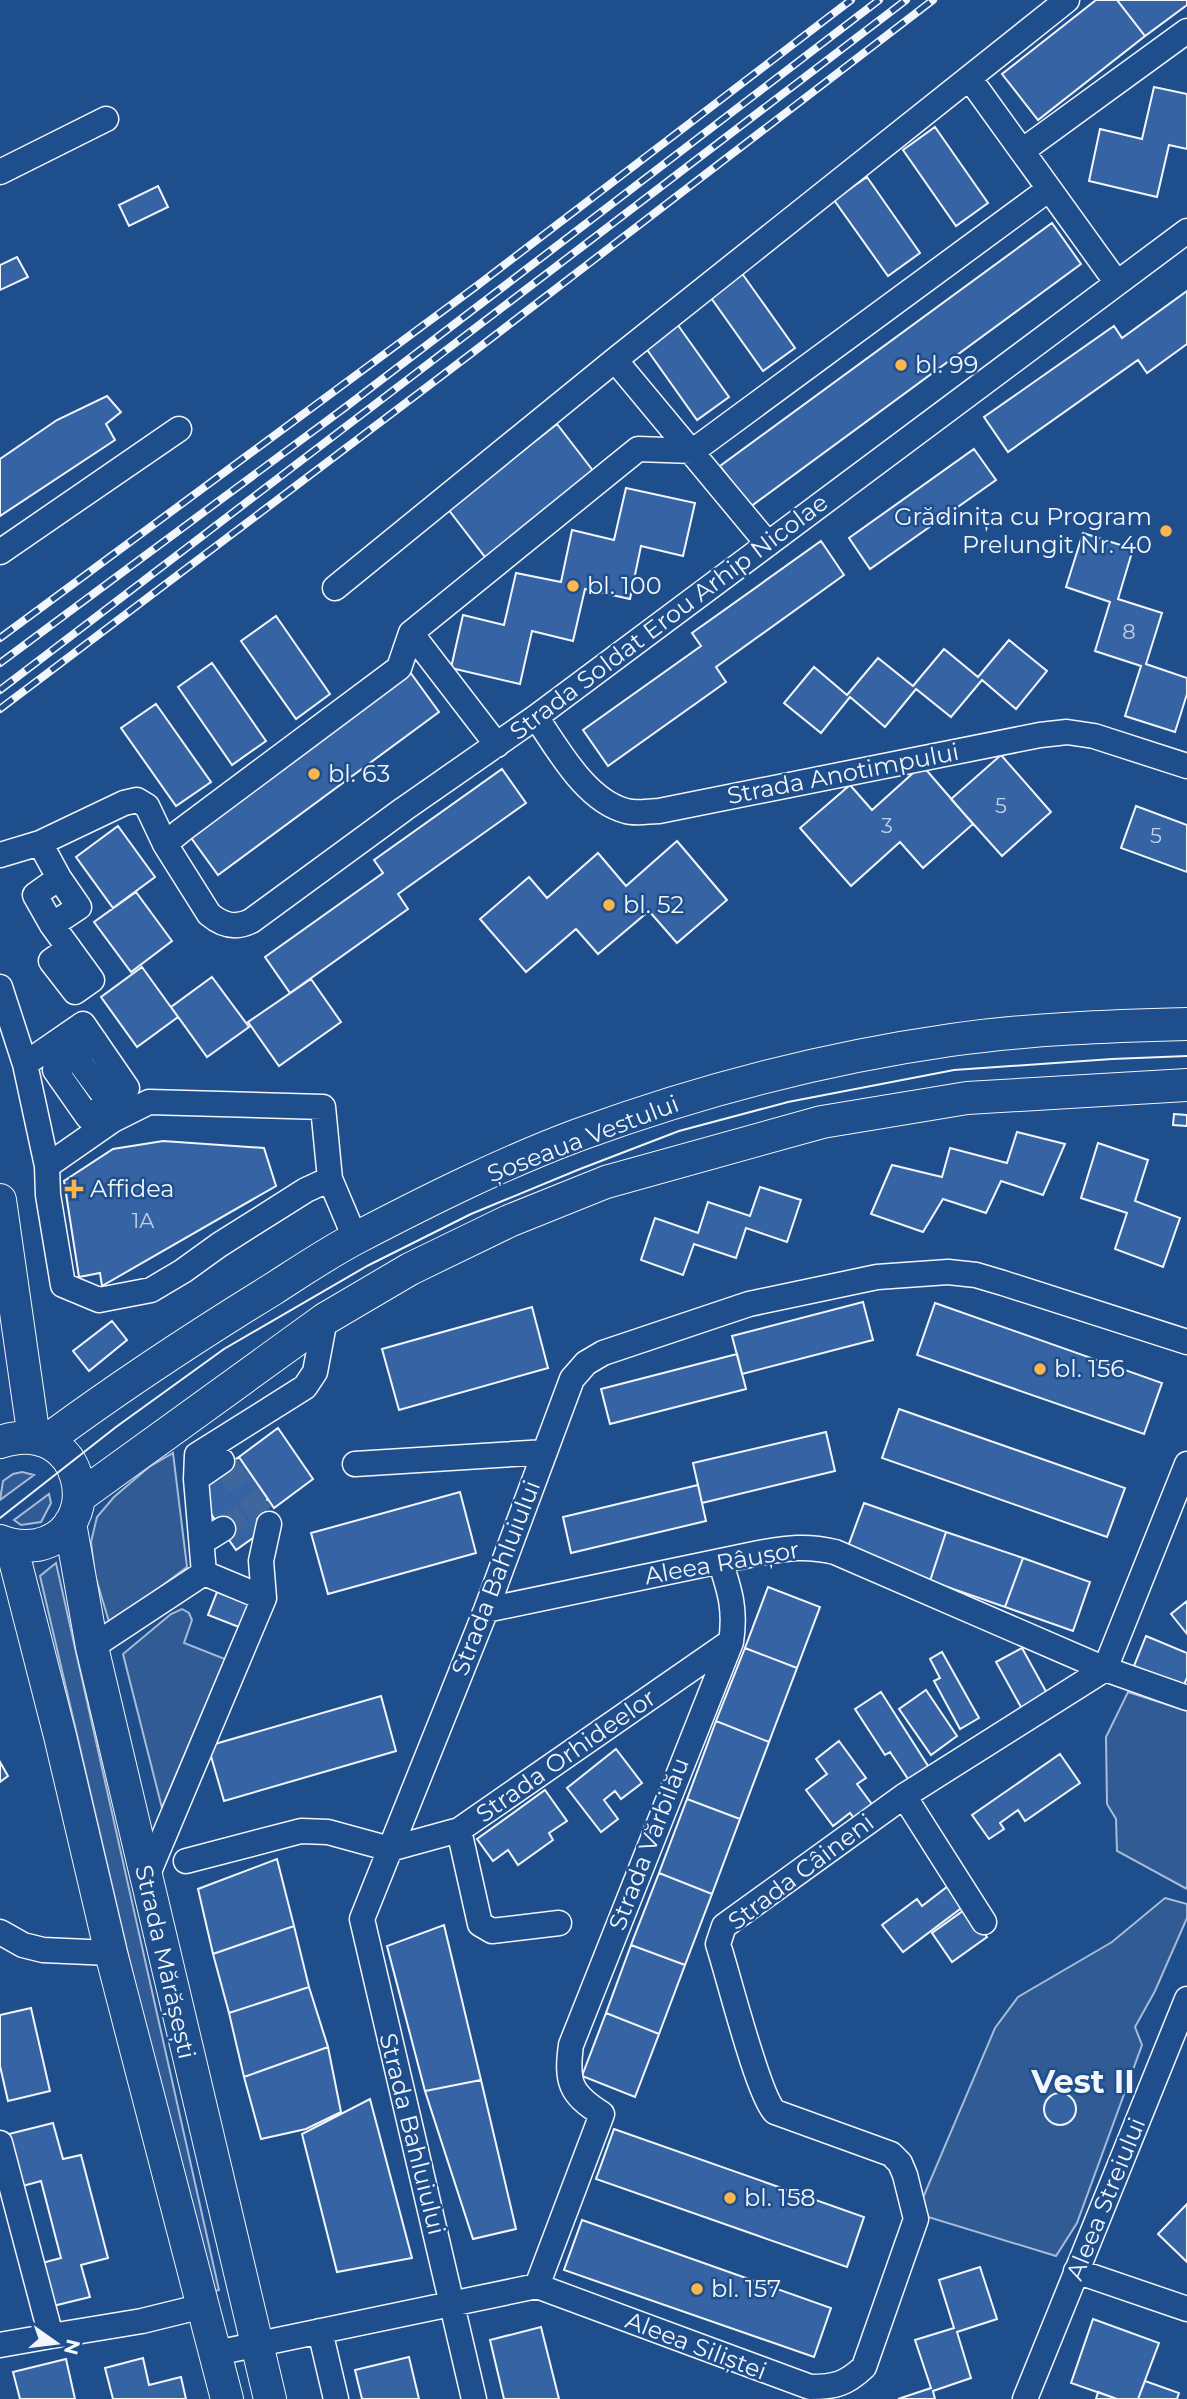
<svg xmlns="http://www.w3.org/2000/svg" width="1187" height="2399" font-family="Montserrat,sans-serif">
<style>
.built{fill:#305b95;stroke:#a8bbd7;stroke-width:2}
.building{fill:#3563a3;stroke:#f2f6ff;stroke-width:2}
.lines{fill:none;stroke-linecap:round;stroke-linejoin:round}
.minor-tunnel{stroke:#3f679d;stroke-width:24;stroke-dasharray:24 12;stroke-linecap:butt}
.minor-casing{stroke:#f2f6ff;stroke-width:27}
.major-casing{stroke:#f2f6ff;stroke-width:34}
.minor{stroke:#1f4e8c;stroke-width:24}
.major{stroke:#1f4e8c;stroke-width:32}
.tram{stroke:#f2f6ff;stroke-width:2}
.rail-casing{stroke:#f2f6ff;stroke-width:8}
.rail{stroke:#1f4e8c;stroke-width:5;stroke-dasharray:16;stroke-linecap:butt}
.poi-dot{fill:#ffb74d;stroke:#1f4e8c;stroke-width:2.5}
.labels{text-anchor:middle;stroke-width:5;stroke-linejoin:round;paint-order:stroke}
.number-label{font-size:21px;fill:#c3d1e8}
.poi-label{font-size:24px;fill:#f2f6ff;stroke:#1f4e8c;text-anchor:start}
.street-label{font-size:24px;fill:#f2f6ff;stroke:#1f4e8c}
.district-label{font-size:32px;font-weight:bold;fill:#f2f6ff;stroke:#1f4e8c}
</style>
<rect width="100%" height="100%" fill="#1f4e8c"/>
<path class="built" d="M173,1453l14,114 -77,58 -15,-50 -4,-33 6,-25 17,-20 35,-30z
M22,1472l12,3 -34,25 3,-19 10,-7z
M49,1494l2,9 -10,19 -20,3 -7,-5z
M56,1563l163,727 -12,3 -167,-717z
M182,1609l7,4 3,7 -8,23 41,16 -63,149 -39,-154 48,-40z
M1128,1692l59,19v178l-70,-38 -1,-32 -9,-15 -1,-67z
M1165,1898l22,6v14l-32,73 -20,36 7,18 -65,178 -21,33 -128,-39 -6,-17 73,-172 23,-31 94,-55z"/>
<path class="building" d="M1096,0h21l28,36 -107,84 -36,-46z
M1117,0h70v5l-42,31z
M1154,87l33,7v55l-18,-4 -12,52 -68,-16 11,-52 42,10z
M935,127l53,76 -32,23 -53,-76z
M867,177l53,76 -32,23 -54,-76z
M158,186l10,21 -39,19 -10,-21z
M1052,223l29,41 -331,243 -30,-41z
M17,257l11,20 -28,13v-25z
M741,272l54,76 -32,23 -54,-76z
M1187,291v53l-40,29 -9,-13 -130,92 -24,-35 130,-91 8,12z
M675,321l54,76 -32,23 -54,-76z
M107,396l14,16 -15,12 9,16 -115,76v-57l57,-39z
M557,424l37,48 -109,85 -37,-48z
M974,449l22,31 -126,89 -21,-31z
M626,488l69,15 -12,53 -42,-10 -11,53 -45,-10 -12,52 -41,-10 -12,53 -69,-16 12,-53 41,10 12,-52 45,9 11,-52 42,10z
M1083,533l50,16 -15,50 44,14 -16,51 41,14v16l-12,38 -50,-16 16,-50 -46,-15 15,-49 -44,-15z
M821,541l23,34 -128,92 10,15 -118,84 -25,-36 118,-84 -9,-13z
M276,616l54,78 -34,25 -55,-78z
M1009,640l38,31 -31,38 -34,-29 -31,37 -35,-28 -31,38 -35,-30 -29,36 -37,-30 30,-36 33,28 31,-37 35,28 31,-37 34,28z
M212,663l54,78 -34,24 -54,-78z
M410,672l29,40 -221,163 -29,-40z
M156,704l55,78 -35,24 -55,-78z
M1001,755l50,57 -49,44 -51,-57z
M922,765l51,59 -50,44 -23,-26 -49,44 -51,-58 50,-43 22,25z
M502,769l24,34 -128,91 10,15 -118,84 -25,-36 118,-84 -9,-13z
M1136,806l51,19v47l-66,-24z
M118,826l37,51 -42,31 -37,-51z
M677,841l50,59 -50,43 -28,-32 -51,43 -22,-25 -50,43 -46,-53 49,-42 18,21 51,-45 28,33z
M136,892l36,49 -41,31 -37,-50z
M142,967l36,50 -41,30 -36,-50z
M212,977l37,50 -42,30 -36,-50z
M311,979l30,43 -62,44 -31,-44z
M1174,1114l13,1v11l-14,-1z
M1017,1132l48,12 -22,51 -42,-14 -15,32 -43,-14 -20,33 -52,-18 21,-49 50,12 8,-29 57,15z
M163,1141l101,7 12,38 -174,100 -2,-13 -21,4 -15,-96 49,-32z
M1098,1143l50,17 -13,41 45,17 -17,49 -48,-18 12,-36 -46,-15z
M760,1187l41,13 -14,42 -41,-14 -10,30 -42,-14 -11,31 -42,-15 14,-42 43,15 10,-31 42,14z
M863,1302l10,38 -131,34 -10,-38z
M935,1303l227,80 -18,51 -227,-79z
M532,1307l16,61 -149,42 -17,-61z
M112,1321l15,19 -38,31 -16,-20z
M737,1354l9,35 -136,35 -9,-35z
M899,1409l226,79 -18,49 -225,-79z
M278,1428l35,51 -39,29 -35,-51z
M826,1432l9,39 -133,32 -9,-40z
M239,1457l29,42 -15,12 11,19 -28,20 -43,-62z
M698,1485l8,36 -135,32 -8,-36z
M460,1492l16,61 -148,41 -17,-61z
M864,1503l82,29 -16,49 -84,-29z
M946,1532l77,26 -18,49 -75,-26z
M1023,1558l67,24 -17,49 -68,-24z
M768,1587l52,20 -23,61 -52,-20z
M217,1592l36,14 -9,23 -36,-14z
M1187,1601v33l-16,-20z
M1146,1636l41,17v25l-4,9 -49,-21z
M745,1648l52,20 -28,74 -53,-21z
M1022,1648l26,47 -26,14 -26,-47z
M942,1652l37,66 -19,11 -26,-48 6,-3 -10,-19z
M926,1690l31,46 -26,19 -32,-46z
M881,1692l49,77 -20,13 -20,-30 -5,3 -30,-46z
M381,1696l15,55 -172,50 -16,-55z
M716,1721l53,21 -29,77 -53,-20z
M839,1741l27,37 -9,6 17,23 -18,14 -6,-8 -17,13 -27,-36 21,-16 -11,-15z
M616,1749l26,34 -21,16 -6,-8 -11,9 14,19 -17,13 -34,-44z
M1060,1754l20,29 -55,38 -7,-11 -18,13 4,6 -15,10 -17,-24z
M0,1762l8,14 -8,6z
M545,1790l22,31 -18,12 4,7 -35,25 -10,-15 -15,11 -16,-22z
M687,1799l53,20 -28,75 -53,-21z
M277,1859l17,67 -81,28 -15,-65z
M659,1873l53,21 -27,71 -54,-20z
M952,1883l16,20 -65,49 -21,-27 35,-26 5,7z
M967,1908l20,29 -35,25 -20,-29z
M444,1925l37,155 -56,11 -38,-145z
M294,1926l15,61 -80,26 -16,-59z
M631,1945l54,20 -26,69 -53,-21z
M309,1987l19,60 -84,30 -15,-64z
M31,2008l19,83 -42,10 -8,-35v-51z
M606,2013l53,21 -24,63 -53,-21z
M328,2047l13,65 -35,17 -45,10 -17,-62z
M481,2080l35,149 -43,10 -48,-148z
M1044 2109a16 16 0 1 1 32 0a16 16 0 1 1-32 0Z
M370,2099l42,159 -75,14 -35,-138z
M53,2123l10,36 18,-4 27,103 -27,7 9,32 -37,9 -11,-43 19,-5 -20,-77 -22,6 -14,-52z
M614,2129l250,88 -17,50 -251,-88z
M1187,2204v58l-29,-28z
M582,2220l249,88 -17,49 -250,-87z
M980,2267l17,52 -40,13 14,46 -38,13 2,8h-37l33,-11 -16,-48 39,-12 -15,-48z
M1093,2319l66,24 -21,56h-21l-46,-16z
M541,2327l18,72h-55l-14,-59z
M409,2357l10,42h-57l-7,-29z
M143,2358l6,27 32,-8 5,22h-73l-8,-31z
M66,2359l9,40h-55l-7,-27z
M1145,2381l34,12 -2,6h-39z
M1098,2392l19,7h-21z"/>
<g class="lines">
<path class="minor-tunnel" d="M226,1466l43,58
M223,1529l33,-23"/>
<g class="minor-casing">
<path id="minor" d="M970,79l147,204
M1022,151l165,-120
M0,172l106,-53
M615,360l153,184
M0,552l179,-123
M335,588l280,-228 452,-360
M411,633l227,-184 55,2 356,-262
M536,717c22,32 50,84 90,94 10,3 23,0 33,0l381,-76 27,-3 27,4 93,30
M40,843l19,35 20,29 -27,18
M165,844l17,-14 217,-162 12,-35 86,112
M0,855l40,-12 84,-40 13,-3 10,6 18,38 44,70c13,11 26,15 42,7l153,-112 132,-92 651,-486
M59,878l-24,17 17,30 40,55 -17,12 -24,-31 18,-13
M0,987l25,77 22,102 1,29 15,90 36,15 52,-10 32,-19 36,-26 87,-55 24,-11 25,59
M75,1056l34,46
M25,1064l58,-40 44,64 -39,29 -33,-47 40,-29
M47,1166l66,-46 36,-18 174,5 7,72
M355,1464l190,-12
M196,1479l26,-18
M202,1542l21,-13
M204,1573l-8,-94 1,-24 108,-68 10,-15 10,-53
M204,1573l60,25
M486,1610l273,-57c29,-5 47,-8 76,-1l270,117 82,29
M92,1647l112,-74
M1105,1669l82,-205
M904,1796l80,126
M459,1830l21,94 12,7 67,-8
M186,1861l115,-30 27,1 62,17 69,-19 271,-188
M145,1881l119,-283 -3,-37 8,-37
M0,1932l23,13 20,5 68,3
M0,2143l51,193 91,-15 61,-15
M1076,2271l111,38
M537,2286l273,101c25,0 36,-3 54,-20l52,-148 -11,-44 -5,-12 -9,-9 -116,-42c-17,-16 -47,-138 -57,-168l6,-18 180,-130 201,-127
M320,2331l16,68
M0,2345l51,-9
M216,2353l321,-67 65,-172c-32,-20 -36,-32 -31,-69l160,-403c5,-32 -1,-51 -11,-81
M474,2399l-112,-480 124,-309 86,-231 14,-16 17,-10 146,-49 128,-27 71,-5 28,3 27,8 184,59
M1025,2399l162,-400"/>
</g>
<g class="major-casing">
<path id="major" d="M0,1200l34,238
M46,1441c73,-54 149,-104 227,-152 28,-18 56,-37 85,-52 71,-37 145,-74 220,-102 120,-44 247,-77 373,-95 78,-11 158,-14 236,-16
M0,1442c85,-28 107,89 37,103 -13,2 -25,1 -37,-4
M79,1497l246,-178 85,-50 99,-48 97,-39 216,-60 145,-24 220,-13
M70,1523l22,124 178,752
M11,1545l49,191 51,217 116,446"/>
</g>
<use href="#minor" class="minor"/>
<use href="#major" class="major"/>
<path class="tram" d="M0,1518l116,-91 108,-78 143,-83 104,-52 109,-45 99,-38 109,-29 166,-32 158,-11 75,-3"/>
<g class="rail-casing">
<path id="rail" d="M0,638l478,-353 373,-285
M0,663l347,-257 532,-406
M0,690l906,-690
M0,709l468,-353 465,-356"/>
</g>
<use href="#rail" class="rail"/>
</g>
<g class="poi-dot">
<circle cx="901" cy="365" r="7"/>
<circle cx="1166" cy="531" r="7"/>
<circle cx="573" cy="586" r="7"/>
<circle cx="314" cy="774" r="7"/>
<circle cx="609" cy="905" r="7"/>
<path d="M70.5 1178.5h7v7h7v7h-7v7h-7v-7h-7v-7h7z"/>
<circle cx="1040" cy="1369" r="7"/>
<circle cx="730" cy="2198" r="7"/>
<circle cx="697" cy="2289" r="7"/>
</g>
<g class="labels">
<g class="number-label">
<text x="1129" y="639">8</text>
<text x="1001" y="813">5</text>
<text x="887" y="833">3</text>
<text x="1156" y="843">5</text>
<text x="143" y="1228">1A</text>
</g>
<g class="poi-label">
<text x="915" y="373">bl. 99</text>
<text x="1152" y="525" text-anchor="end">Grădinița cu Program<tspan x="1152" dy="28">Prelungit Nr. 40</tspan></text>
<text x="587" y="594">bl. 100</text>
<text x="328" y="782">bl. 63</text>
<text x="623" y="913">bl. 52</text>
<text x="90" y="1197">Affidea</text>
<text x="1054" y="1377">bl. 156</text>
<text x="744" y="2206">bl. 158</text>
<text x="711" y="2297">bl. 157</text>
</g>
<g class="street-label">
<text transform="translate(669 617) rotate(-37)" y="8">Strada Soldat Erou Arhip Nicolae</text>
<text transform="translate(843 774) rotate(-11)" y="8">Strada Anotimpului</text>
<text transform="translate(583 1139) rotate(-21)" y="8">Șoseaua Vestului</text>
<text transform="translate(722 1563) rotate(-10)" y="8">Aleea Râușor</text>
<text transform="translate(496 1578) rotate(-69)" y="8">Strada Bahluiului</text>
<text transform="translate(566 1756) rotate(-35)" y="8">Strada Orhideelor</text>
<text transform="translate(649 1844) rotate(-69)" y="8">Strada Vărbilău</text>
<text transform="translate(801 1872) rotate(-37)" y="8">Strada Câineni</text>
<text transform="translate(165 1962) rotate(77)" y="8">Strada Mărășești</text>
<text transform="translate(412 2134) rotate(76)" y="8">Strada Bahluiului</text>
<text transform="translate(1106 2199) rotate(-68)" y="8">Aleea Streiului</text>
<text transform="translate(696 2346) rotate(21)" y="8">Aleea Siliștei</text>
</g>
<g class="district-label">
<text x="1083" y="2093">Vest II</text>
</g>
</g>
<g transform="translate(56 2343) rotate(104)" stroke="#1f4e8c" stroke-width="5" paint-order="stroke">
<path d="M0-5L12 26L0 18L-12 26Z" fill="#f2f6ff"/>
<text y="-10" font-size="19" font-weight="bold" text-anchor="middle" fill="#f2f6ff">N</text>
</g>
</svg>
